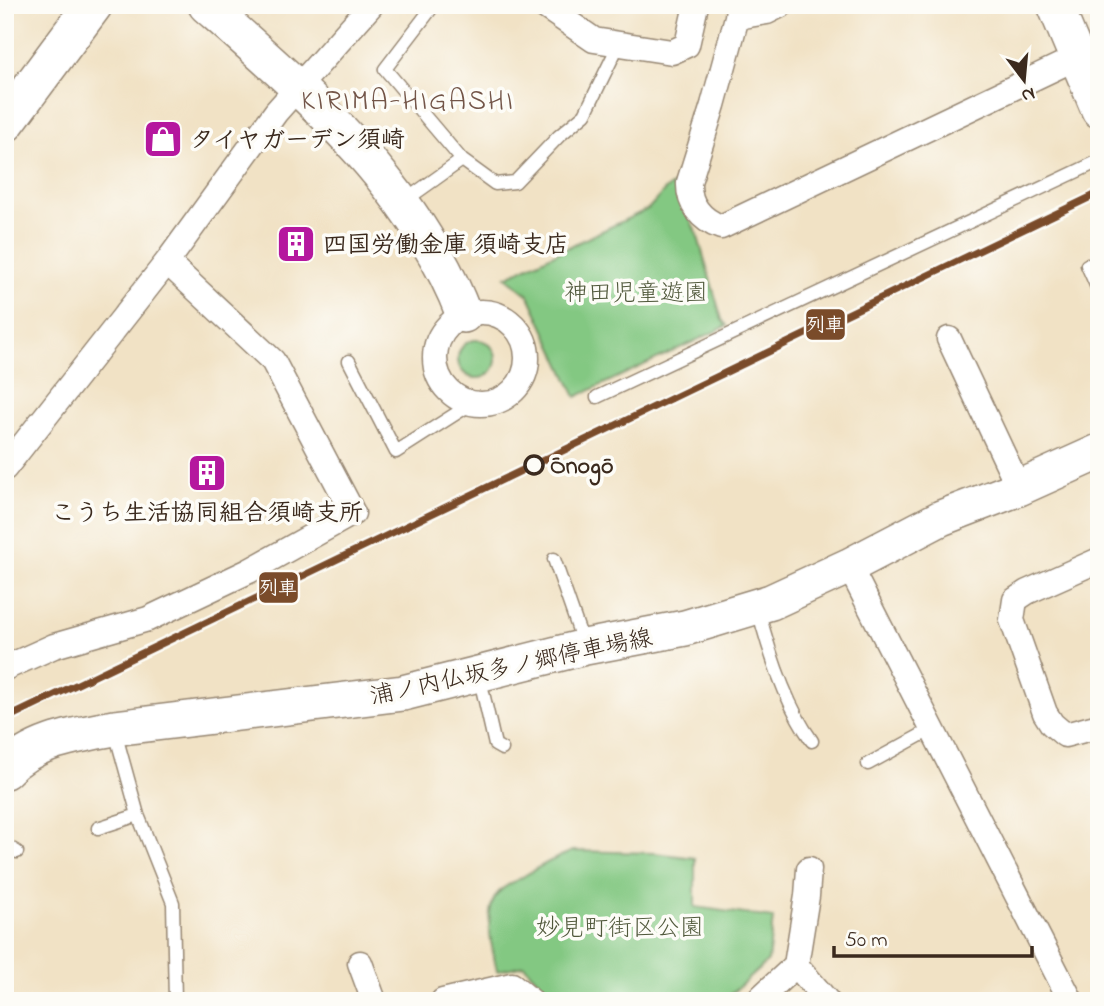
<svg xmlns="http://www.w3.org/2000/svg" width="1104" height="1006" font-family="'Indie Flower','Klee One',sans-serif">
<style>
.green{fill:#83c882;stroke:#5f7950;stroke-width:2}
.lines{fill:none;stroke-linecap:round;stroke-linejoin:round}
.lane-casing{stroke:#968672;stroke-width:15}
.street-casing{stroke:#968672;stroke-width:27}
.secondary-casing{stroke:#968672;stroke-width:38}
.highway-casing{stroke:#968672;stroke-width:41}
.lane{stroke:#fff;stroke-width:12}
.street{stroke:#fff;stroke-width:24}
.secondary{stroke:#fff;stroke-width:35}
.highway{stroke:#fff;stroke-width:38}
.rail-1-casing{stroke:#fdfcf7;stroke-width:12}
.rail-1{stroke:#7a4b2a;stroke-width:7}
.stop-dot{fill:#fdfcf7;stroke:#3b2a1e;stroke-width:3.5}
.labels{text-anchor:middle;stroke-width:7;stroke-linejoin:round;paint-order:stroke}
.poi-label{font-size:24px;font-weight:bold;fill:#3b2a1e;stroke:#fdfcf7;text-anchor:start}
.park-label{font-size:24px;fill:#51593c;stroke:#fdfcf7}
.stop-label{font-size:24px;font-weight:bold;fill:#3b2a1e;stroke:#fdfcf7;text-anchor:start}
.street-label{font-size:24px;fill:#3b2a1e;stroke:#fdfcf7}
.quarter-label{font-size:28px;letter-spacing:2px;fill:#735548;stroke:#fdfcf7}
.line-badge{stroke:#fdfcf7;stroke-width:2.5}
.badge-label{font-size:19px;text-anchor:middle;font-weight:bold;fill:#fff}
</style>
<rect width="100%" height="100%" fill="#fdfcf7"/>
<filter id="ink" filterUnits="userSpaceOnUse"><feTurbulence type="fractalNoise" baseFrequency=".0143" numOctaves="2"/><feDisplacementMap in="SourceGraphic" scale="14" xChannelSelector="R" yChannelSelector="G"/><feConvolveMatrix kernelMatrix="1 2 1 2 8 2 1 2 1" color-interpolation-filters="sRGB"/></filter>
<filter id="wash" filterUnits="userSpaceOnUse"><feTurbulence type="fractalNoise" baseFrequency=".00686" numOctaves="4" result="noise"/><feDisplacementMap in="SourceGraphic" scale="28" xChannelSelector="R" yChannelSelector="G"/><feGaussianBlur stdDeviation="1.57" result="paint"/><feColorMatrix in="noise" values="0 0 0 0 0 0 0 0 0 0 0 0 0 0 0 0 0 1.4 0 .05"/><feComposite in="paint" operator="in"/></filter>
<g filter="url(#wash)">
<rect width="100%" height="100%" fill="#f1e2c5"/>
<path class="green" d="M675,184l23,53 24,83 5,6 -151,71 -47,-101 -23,-19 142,-68 18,-20z
M458 359a19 19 0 1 1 38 0a19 19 0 1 1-38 0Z
M573,851l81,2 41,5v49l78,11 -5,43 -45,40h-166l-33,-36 -27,6c-5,-24 -16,-61 3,-80 6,-6 17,-10 24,-15 16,-10 31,-18 49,-25z"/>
</g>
<g filter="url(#ink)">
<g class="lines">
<g class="lane-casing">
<path id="lane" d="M434,5l-49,64 77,91
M403,202l59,-42 33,24 20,-2 44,-46 26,-22 35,-72
M1087,265l12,27
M349,361l47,91 75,-48
M597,397l502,-236
M554,559l30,86
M758,609c11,43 28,96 54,132
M479,675l16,70 7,4
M115,732l23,83 35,88 2,98
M868,764l64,-35
M98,828l40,-13
M5,845l12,7"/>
</g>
<g class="street-casing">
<path id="street" d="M543,5l51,35 78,12 15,-7 9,-40
M738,5l-1,12 -24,88 -24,77c-1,22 12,38 32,45l378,-180
M737,17l30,-5 14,-7
M435 358a46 46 0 1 1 92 0a46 46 0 1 1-92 0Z
M949,339l70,149
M5,468l162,-206 109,-150 95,-107
M1099,560l-72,32 -12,8 -3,20 33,93 7,11 13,11 34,-9
M849,566l222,435
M5,668l49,-22 94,-27 101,-48 104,-58 -80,-152 -106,-99
M809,869l-2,27 -11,69 31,36
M360,963l14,38
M443,1001l69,-16 19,16
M757,1001l39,-36"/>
</g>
<g class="secondary-casing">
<path id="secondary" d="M206,5c101,89 209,181 258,310
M1055,5l44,105
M5,771c27,-30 72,-36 109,-43l289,-35 182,-46 100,-19 86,-26 78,-36 92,-48 78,-30 80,-36"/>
</g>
<g class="highway-casing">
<path id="highway" d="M5,123l88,-118"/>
</g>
<use href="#lane" class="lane"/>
<use href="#street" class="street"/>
<use href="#secondary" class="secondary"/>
<use href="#highway" class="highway"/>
<g class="rail-1-casing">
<path id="rail-1" d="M5,719l1094,-526"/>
</g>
<use href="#rail-1" class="rail-1"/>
</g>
</g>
<defs>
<g id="shop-square" transform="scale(2.0125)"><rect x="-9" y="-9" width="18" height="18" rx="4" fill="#b5179e" stroke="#fdfcf7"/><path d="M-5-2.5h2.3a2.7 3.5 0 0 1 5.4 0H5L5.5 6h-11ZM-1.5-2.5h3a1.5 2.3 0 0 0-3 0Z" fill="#fff"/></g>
<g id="building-square" transform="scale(2.0125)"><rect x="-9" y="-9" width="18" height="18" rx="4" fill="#b5179e" stroke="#fdfcf7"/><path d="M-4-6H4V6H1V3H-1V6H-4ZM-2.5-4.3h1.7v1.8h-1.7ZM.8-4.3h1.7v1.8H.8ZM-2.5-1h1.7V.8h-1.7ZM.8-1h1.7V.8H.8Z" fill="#fff"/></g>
</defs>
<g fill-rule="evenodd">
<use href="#shop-square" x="163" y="139"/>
<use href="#building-square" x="296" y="244"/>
<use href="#building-square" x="207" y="473"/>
</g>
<circle class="stop-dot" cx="534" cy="465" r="9"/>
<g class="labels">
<g class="poi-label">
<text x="190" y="147">タイヤガーデン須崎</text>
<text x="323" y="252">四国労働金庫 須崎支店</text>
<text x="207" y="520" text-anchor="middle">こうち生活協同組合須崎支所</text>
</g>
<g class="park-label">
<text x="636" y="300">神田児童遊園</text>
<text x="620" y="935">妙見町街区公園</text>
</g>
<g class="stop-label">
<text x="550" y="473">Ōnogō</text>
</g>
<g class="street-label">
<text transform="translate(511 666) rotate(-12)" y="8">浦ノ内仏坂多ノ郷停車場線</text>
</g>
<g class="quarter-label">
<text x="408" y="109">KIRIMA-HIGASHI</text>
</g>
</g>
<g class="line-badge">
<rect x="805" y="308" width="41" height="33" rx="7" fill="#7a4b2a"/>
<rect x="258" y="571" width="41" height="33" rx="7" fill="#7a4b2a"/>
</g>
<g class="badge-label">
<text x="825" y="331">列車</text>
<text x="278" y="594">列車</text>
</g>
<rect width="1104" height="1006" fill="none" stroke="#fdfcf7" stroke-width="28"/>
<g transform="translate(1024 80) rotate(164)" stroke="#fdfcf7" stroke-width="5" paint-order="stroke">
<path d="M0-5L12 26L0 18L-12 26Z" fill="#3b2a1e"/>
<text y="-10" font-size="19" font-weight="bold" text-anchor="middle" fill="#3b2a1e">N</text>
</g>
<path d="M834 946v10h198v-10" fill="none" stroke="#3b2a1e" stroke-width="3.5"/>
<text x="845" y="946" font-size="21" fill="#3b2a1e" stroke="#fdfcf7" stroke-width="5" paint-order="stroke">50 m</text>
</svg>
